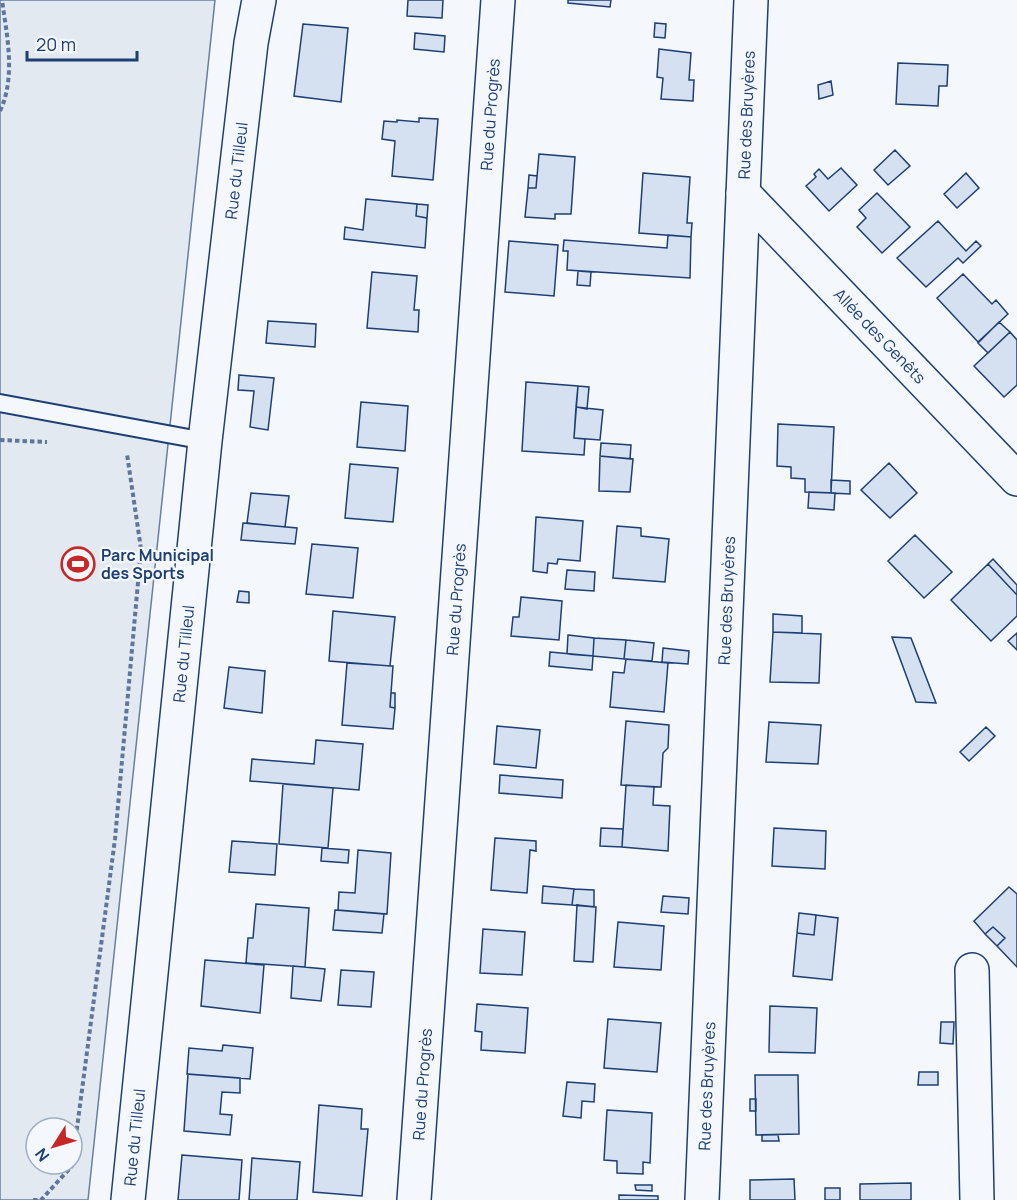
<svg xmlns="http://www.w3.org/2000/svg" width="1017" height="1200" font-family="Manrope,sans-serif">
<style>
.green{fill:#e3e9f0;stroke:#687fa3;stroke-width:1.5;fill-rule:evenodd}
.building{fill:#d5e0f0;stroke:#1d3f73;stroke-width:1.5}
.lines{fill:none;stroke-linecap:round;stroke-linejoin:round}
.lane-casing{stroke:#1d3f73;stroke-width:20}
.street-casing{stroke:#1d3f73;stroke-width:36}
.path{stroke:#5e769c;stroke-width:4;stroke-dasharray:4.5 3;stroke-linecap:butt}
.lane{stroke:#f4f7fb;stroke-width:16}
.street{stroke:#f4f7fb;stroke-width:33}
.labels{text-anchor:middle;stroke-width:4.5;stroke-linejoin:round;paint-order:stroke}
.street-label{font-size:16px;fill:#1d3f73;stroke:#f4f7fb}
.poi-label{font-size:16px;font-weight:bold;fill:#1d3f73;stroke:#f4f7fb;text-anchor:start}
</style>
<rect width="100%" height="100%" fill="#f4f7fb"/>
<path class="green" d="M0,0h215l-127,1200h-88zM36,1128h36v36h-36z"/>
<path class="building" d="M408,0h35l-1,18 -35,-2z
M568,0h43l-1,7 -42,-4z
M655,23l11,1 -1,14 -11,-1z
M303,24l45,4 -7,74 -47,-6z
M415,33l30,3 -1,16 -30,-3z
M659,49l32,4 -2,27h5l-1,21 -32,-2 2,-21 -6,-1z
M898,63l50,2 -1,21h-8l-1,20 -42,-2z
M831,81l2,14 -14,4 -1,-14z
M419,118l19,1 -5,61 -41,-4 3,-35 -13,-2 2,-18 13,1v-2l22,2z
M895,150l15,16 -22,19 -14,-15z
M539,154l36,3 -4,57h-16v5l-30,-2 3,-29h8z
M841,168l16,17 -28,26 -23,-25 10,-9 -2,-3 5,-5 9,10z
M643,173l47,4 -3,46h5l-1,14 -52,-4z
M966,173l13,15 -22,20 -13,-14z
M529,175l8,1 -1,12h-8z
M877,193l33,34 -28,26 -25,-26 9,-9 -7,-8z
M366,199l51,5 -1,12 11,2 -2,30 -81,-9 1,-12 18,3z
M417,204l11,1 -1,13 -11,-2z
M938,221l28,30 10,-10 5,5 -18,17 -5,-5 -32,29 -29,-29z
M668,235l23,2 -1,41 -123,-8 1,-19h-5l1,-11 103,8z
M509,241l49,4 -4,51 -49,-4z
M578,271l13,1 -1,14 -13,-1z
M372,272l45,4 -3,34h5l-1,22 -51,-4z
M963,274l29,30 4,-4 12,14 -30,28 -41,-44z
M268,321l48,3 -1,23 -49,-4z
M999,322l11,10 -22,21 -10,-10z
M1010,332l7,8v45l-13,12 -30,-31z
M239,375l35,3 -6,52 -18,-3 4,-36 -16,-1z
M526,382l52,4 -4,52 11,1 -1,16 -62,-4z
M578,386l11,1 -2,22 -11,-2z
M361,402l47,4 -3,45 -48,-4z
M576,407l27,3 -3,30 -26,-2z
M778,424l56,3 -3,66 -26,-1v-13l-14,-1v-11l-14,-1z
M601,443l30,2 -1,14 -30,-3z
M600,456l33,3 -3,33 -31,-1z
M889,463l28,30 -27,25 -29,-28z
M350,464l48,4 -5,54 -48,-4z
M831,480l19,1v13l-19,-1z
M809,492l26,1 -1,17 -26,-2z
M251,493l38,3 -4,31 -38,-4z
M536,517l47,4 -3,40 -22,-2 -1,5 -9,-1 -1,10 -14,-2z
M243,523l54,5 -2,16 -54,-4z
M617,526l24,2v8l28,3 -4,43 -52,-4z
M915,535l37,37 -28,26 -36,-37z
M312,544l46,4 -5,50 -47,-4z
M993,559l24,26v10l-29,-31z
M988,564l29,31v21l-26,25 -40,-41z
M567,570l28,2 -1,19 -29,-2z
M239,591l10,1v11l-12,-1z
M521,597l41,4 -3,39 -48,-4 2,-19h6z
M333,611l62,6 -5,49 -61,-5z
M773,614l29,2v17l-29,-1z
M773,632l48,2 -2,49 -49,-1z
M1017,633v17l-9,-9z
M568,635l26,3 -1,18 -26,-2z
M892,637l19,1 25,65 -20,-1z
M594,638l32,2 -2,19 -31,-3z
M626,640l28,3 -2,18 -28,-2z
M663,648l26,3 -1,13 -26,-2z
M550,652l43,4 -1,14 -43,-4z
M626,659l42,4 -4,49 -54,-5 3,-35 11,1z
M347,663l46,3 -3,41 5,1 -2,21 -51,-4z
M229,667l36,4 -3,42 -38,-5z
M391,693h4v15l-5,-1z
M626,721l43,4 -1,23 -5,5 -2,34 -40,-2z
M769,722l52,3 -3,39 -52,-2z
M497,726l43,4 -4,38 -42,-4z
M986,727l9,9 -26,25 -9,-9z
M316,740l47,4 -4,46 -109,-9 2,-22 62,5z
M500,775l63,5 -1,18 -63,-5z
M283,784l50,4 -5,60 -49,-4z
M626,785l28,2 -1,18 17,1 -2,45 -46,-4z
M601,828l22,1 -1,18 -22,-1z
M774,828l52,3 -1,38 -53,-3z
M495,838l41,3v10l-6,-1 -3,43 -36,-3z
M232,841l45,3 -2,31 -46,-3z
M322,848l27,2 -1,13 -27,-2z
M358,850l33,3 -4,61 -49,-4 1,-18 16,1z
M543,886l31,3 -2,16 -30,-2z
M1009,887l8,7v73l-20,-21 8,-8 -12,-11 -8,7 -11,-13z
M574,889l20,1v17l-22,-2z
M663,896l26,2 -1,16 -27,-2z
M256,904l53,4 -4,59 -59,-4 2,-25h5z
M577,905l19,2 -3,55 -19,-1z
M335,910l49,4 -2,19 -49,-3z
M799,913l17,2 -2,20 -17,-2z
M816,915l22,3 -6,62 -39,-4 4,-43 17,2z
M618,922l46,4 -3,44 -47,-3z
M993,927l12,11 -8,8 -12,-12z
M483,929l42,3 -3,43 -42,-2z
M205,960l59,5 -4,48 -59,-7z
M293,966l32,3 -4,32 -30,-3z
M341,970l33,2 -3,35 -33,-2z
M477,1004l51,4 -3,45 -44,-3 1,-18 -7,-1z
M770,1006l47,2 -2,45 -46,-1z
M608,1019l53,4 -4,49 -53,-4z
M941,1022h13l-1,22 -13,-1z
M223,1045l30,3 -3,31 -63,-5 2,-26 33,3z
M919,1072h19v13h-20z
M188,1074l52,4v15l-18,-1 -2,22 12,1 -2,20 -46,-4z
M755,1075h43l1,59 -43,1z
M567,1082l28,2 -1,18 -12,-1 -1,17 -18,-2z
M750,1099h6v12h-6z
M319,1105l43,4 -1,20h7l-6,67 -49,-4z
M607,1110l45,3 -2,50 -7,-1v12l-26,-1v-12l-13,-1z
M762,1135h16l1,6h-17z
M182,1155l60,5 -3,40h-61z
M252,1158l48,4 -3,38h-48z
M794,1179l1,21h-45v-20z
M911,1183v17h-51v-16z
M635,1185h17v6l-16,-1z
M825,1188h15v12h-15z
M619,1195l39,1v4h-39z"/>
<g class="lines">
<g class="lane-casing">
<path id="lane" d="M0,403l205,38"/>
</g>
<g class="street-casing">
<g id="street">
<path id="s1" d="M743,193l274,286"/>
<path d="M972,970l5,230"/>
<path id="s2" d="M128,1200l77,-759 46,-398 8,-43"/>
<path id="s3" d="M414,1200l84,-1200"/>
<path id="s4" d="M702,1200l49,-1200"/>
</g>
</g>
<path class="path" d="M0,111c16,-34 7,-75 2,-111
M0,440l47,2
M33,1200h8l31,-34 43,-327 26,-290 -14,-95"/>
<use href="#lane" class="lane"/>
<use href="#street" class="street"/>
</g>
<defs>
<g id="stadium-ring" transform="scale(1.725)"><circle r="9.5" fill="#f4f7fb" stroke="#c62828" stroke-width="1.5"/><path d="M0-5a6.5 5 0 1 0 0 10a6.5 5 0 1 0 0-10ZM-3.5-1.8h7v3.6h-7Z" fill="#c62828"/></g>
</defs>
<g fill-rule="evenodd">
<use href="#stadium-ring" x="78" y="564"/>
</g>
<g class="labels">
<g class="street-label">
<text dy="6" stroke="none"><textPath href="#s4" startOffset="1086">Rue des Bruyères</textPath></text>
<text dy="6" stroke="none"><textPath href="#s3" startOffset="1088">Rue du Progrès</textPath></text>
<text dy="6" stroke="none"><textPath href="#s2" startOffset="1035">Rue du Tilleul</textPath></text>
<text dy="6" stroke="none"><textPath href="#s1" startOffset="198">Allée des Genêts</textPath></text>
<text dy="6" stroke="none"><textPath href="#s3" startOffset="602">Rue du Progrès</textPath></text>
<text dy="6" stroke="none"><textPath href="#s4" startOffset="600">Rue des Bruyères</textPath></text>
<text dy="6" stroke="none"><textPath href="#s2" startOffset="549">Rue du Tilleul</textPath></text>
<text dy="6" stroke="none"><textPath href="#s3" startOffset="116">Rue du Progrès</textPath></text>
<text dy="6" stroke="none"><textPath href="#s4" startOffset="114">Rue des Bruyères</textPath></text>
<text dy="6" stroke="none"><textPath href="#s2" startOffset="63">Rue du Tilleul</textPath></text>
</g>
<g class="poi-label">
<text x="101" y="561">Parc Municipal<tspan x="101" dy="18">des Sports</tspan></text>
</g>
</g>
<g transform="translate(54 1146) rotate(233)"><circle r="28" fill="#f4f7fb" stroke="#9eadc5" stroke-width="1.5"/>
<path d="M0-4.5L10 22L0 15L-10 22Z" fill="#c62828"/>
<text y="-9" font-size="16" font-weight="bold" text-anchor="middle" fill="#1d3f73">N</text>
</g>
<path d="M27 51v9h110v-9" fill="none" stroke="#1d3f73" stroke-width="3"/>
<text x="36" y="51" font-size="18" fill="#1d3f73" stroke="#f4f7fb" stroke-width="4.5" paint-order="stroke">20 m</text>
</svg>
